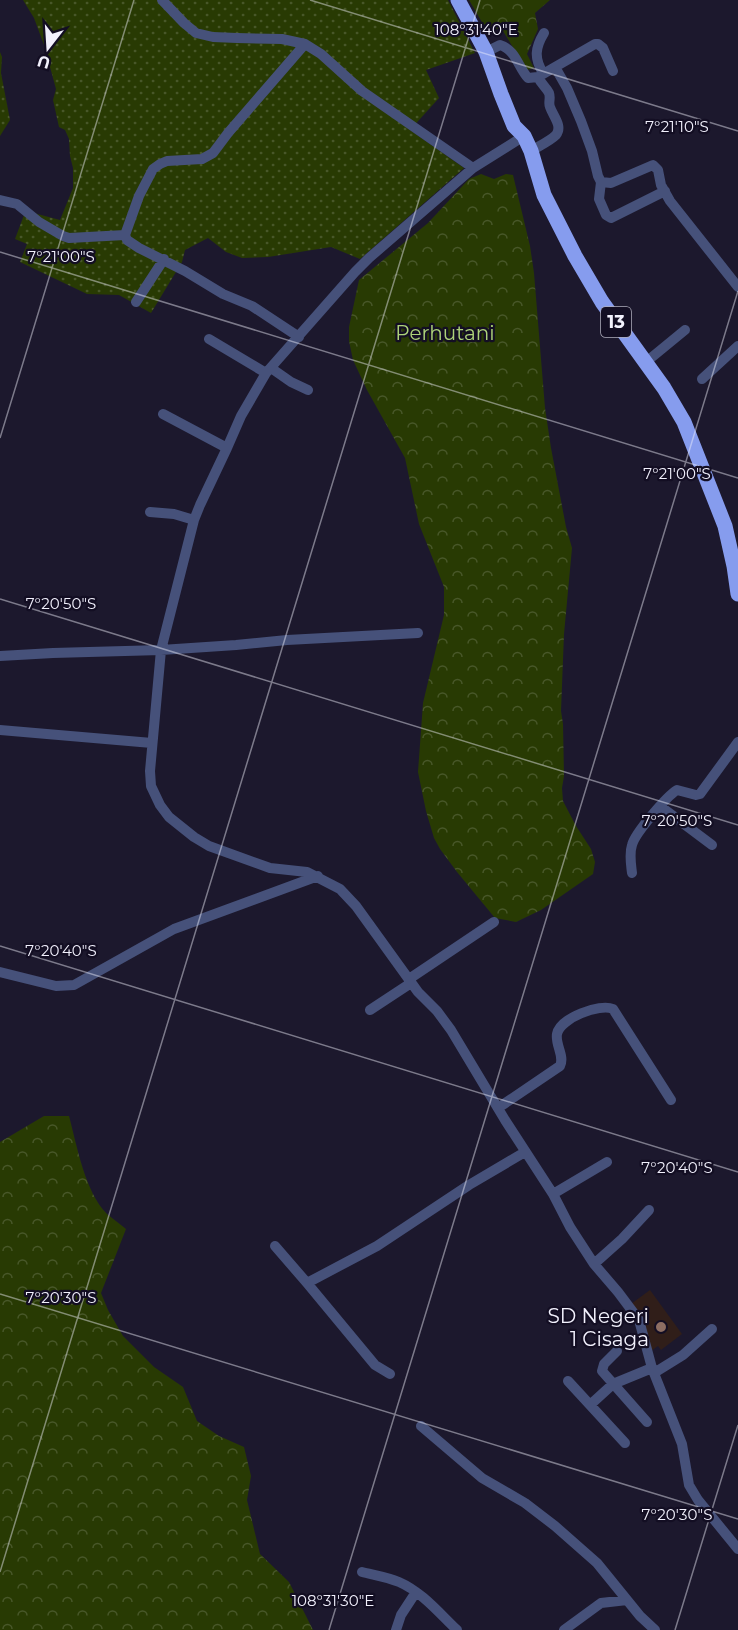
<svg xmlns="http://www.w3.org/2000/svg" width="738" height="1630" font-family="Montserrat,sans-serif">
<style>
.education{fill:#301e19}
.grass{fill:url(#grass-dots)}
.forest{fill:url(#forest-crowns)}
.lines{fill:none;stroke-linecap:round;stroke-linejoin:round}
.minor{stroke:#46517a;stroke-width:10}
.highway{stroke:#869cee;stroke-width:15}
.ticks{fill:none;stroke:#f2f1fd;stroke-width:1.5;stroke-opacity:0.45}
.education-dot{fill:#8d6e63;stroke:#130e23;stroke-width:2}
.labels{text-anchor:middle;stroke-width:4.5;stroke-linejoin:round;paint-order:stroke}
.shield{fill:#130e23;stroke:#afadbc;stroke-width:1.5}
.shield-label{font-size:18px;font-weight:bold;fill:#f2f1fd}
.park-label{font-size:20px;fill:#add279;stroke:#130e23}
.poi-label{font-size:20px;fill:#f2f1fd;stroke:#130e23;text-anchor:end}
.ticks-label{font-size:15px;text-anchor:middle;fill:#f2f1fd;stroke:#130e23;stroke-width:4.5;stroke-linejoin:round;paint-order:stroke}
</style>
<defs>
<pattern id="grass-dots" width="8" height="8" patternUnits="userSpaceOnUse" patternTransform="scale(1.5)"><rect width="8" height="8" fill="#283a03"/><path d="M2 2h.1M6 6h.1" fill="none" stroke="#485729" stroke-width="1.8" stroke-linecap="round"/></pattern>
<pattern id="forest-crowns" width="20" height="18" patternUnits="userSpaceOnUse" patternTransform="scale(1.5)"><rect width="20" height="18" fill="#283a03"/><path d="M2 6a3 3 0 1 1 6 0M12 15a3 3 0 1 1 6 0" fill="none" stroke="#485729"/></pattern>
</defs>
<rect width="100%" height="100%" fill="#1c182d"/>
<path class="education" d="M650,1290l32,44 -21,16 -3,-4 -7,5 -20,-47z"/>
<path class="grass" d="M23,0h425l27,53 -49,17 13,28 -29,32 54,38 -104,91 -29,-12 -63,10 -26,1 -16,-6 -18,-14 -23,12 -3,12 -31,51 -32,-18 -32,-1 -67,-32 7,-18 -12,-5 9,-24 6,-3 30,8 13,-32v-20l-3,-12 -1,-17 -4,-9 -6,-3 -6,-27 3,-11 -12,-44 -10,-27z
M0,52l2,5 -1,16 9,47 -10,16z"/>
<path class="forest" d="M469,0h81l-15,13 3,16 -11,25 7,14 -7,2 -24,-39 -20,-7z
M481,174l13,5 12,-5 7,1 17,71 4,27 11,135 6,40 15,79 6,21 -8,86 -3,77 2,13 1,52 -2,12 1,13 13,25 15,23 4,13 -2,12 -52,36 -25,12 -21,-4 -38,-46 -17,-23 -6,-11 -8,-27 -8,-39 5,-69 21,-88v-28l-25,-63 -14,-66 -38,-68 -14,-30 -4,-19v-14l10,-47 69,-57 41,-44z
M44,1116h25c8,30 16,76 38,98 6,5 13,10 19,15l-25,64 7,17 15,26 31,31 29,20 14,34 22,15 25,11 7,29 -4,24 13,54 29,28 24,48h-313v-488z"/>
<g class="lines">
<path class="minor" d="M162,0l22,23 12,10 17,4 24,1 45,1 23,5 16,10 41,37 111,77
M486,52l14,-7c16,5 18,22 28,33l10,-1 17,-10 12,21 14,33 11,30 6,25 3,6 10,1 42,-18 5,5 3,15 9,16 68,86
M555,67l40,-23h3l5,4 10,23
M543,73c-9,-15 -8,-25 1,-40
M524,136l-51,32 -104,90 -14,14 -89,101 -25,43 -14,32 -27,57 -6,15 -33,130 -11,121 1,15 9,19 9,12 25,20 15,9 61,22 37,4 33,17 16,17 62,86 19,19 14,19 54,90 48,74 17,33 24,37 24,28 21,28 13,48 30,76 7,41 9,15 40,49
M531,151c8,-5 19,-10 25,-16 7,-9 -3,-19 -6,-28 -2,-5 1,-8 -1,-14 -3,-6 -8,-9 -11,-16
M601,182l-2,17 7,16 5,3 54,-27
M0,200l17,4 22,18 24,14 6,2 56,-3
M136,302l28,-43
M299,337l-47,-31 -29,-12 -38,-23 -46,-23 -12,-8 -2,-5 14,-39 14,-27 7,-5 7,-3 35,-2 11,-6 15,-20 77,-89
M209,339l57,34
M646,362l39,-32
M271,368l20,14 17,8
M702,379l36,-33
M163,414l64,34
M150,512l24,2 20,6
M0,656l53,-3 108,-3 75,-5 51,-5 131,-7
M0,730l152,13
M660,806l52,39
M632,873c-1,-9 -3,-19 0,-28 3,-12 35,-49 45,-55l19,5 4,-1 38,-52
M0,972l56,14 18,-1 100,-56 144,-53
M409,979l85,-57
M370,1010l41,-27
M498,1108l62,-42c5,-10 -5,-21 -3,-32 3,-16 43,-31 56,-25l58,91
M553,1194l54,-32
M275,1246l32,37 68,82 15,9
M594,1264l28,-25 27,-29
M307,1283l70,-37 92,-61 56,-33
M617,1351l-13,13 -2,7 45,51
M654,1373l29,-18 29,-26
M568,1381l57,62
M590,1405l23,-21 39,-16
M421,1426l61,52 43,25 30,23 42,37 43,53 15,14
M362,1572c12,3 25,5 37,10 23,10 40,31 58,48
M396,1630l5,-15 15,-23
M564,1630l37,-27 26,-3"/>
<path class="highway" d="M458,0l28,52 15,42 13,32 10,10 7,15 13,44 31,61 27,46 62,86 20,34 41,104 9,40 4,28"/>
</g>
<path class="ticks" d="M310,0l428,131M0,252l738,226M0,438l134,-438M0,599l738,226M0,946l738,226M0,1294l738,225M0,1572l480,-1572M329,1630l409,-1339M675,1630l63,-205"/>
<circle class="education-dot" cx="661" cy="1327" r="6"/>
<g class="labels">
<rect class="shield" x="601" y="307" width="30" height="30" rx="4.5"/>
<g class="shield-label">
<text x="616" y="328">13</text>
</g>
<g class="park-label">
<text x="445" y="340">Perhutani</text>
</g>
<g class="poi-label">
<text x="649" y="1323">SD Negeri<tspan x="649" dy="23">1 Cisaga</tspan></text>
</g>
</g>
<g class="ticks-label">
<text x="476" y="35">108°31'40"E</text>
<text x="677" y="132">7°21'10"S</text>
<text x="61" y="262">7°21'00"S</text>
<text x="677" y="479">7°21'00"S</text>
<text x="61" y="609">7°20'50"S</text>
<text x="677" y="826">7°20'50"S</text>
<text x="61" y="956">7°20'40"S</text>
<text x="677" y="1173">7°20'40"S</text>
<text x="61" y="1303">7°20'30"S</text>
<text x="677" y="1520">7°20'30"S</text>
<text x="333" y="1606">108°31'30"E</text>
</g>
<g transform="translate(48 48) rotate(197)" stroke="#130e23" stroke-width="4.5" paint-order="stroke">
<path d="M0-4.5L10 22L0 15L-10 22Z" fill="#f2f1fd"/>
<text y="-9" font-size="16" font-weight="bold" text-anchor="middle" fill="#f2f1fd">U</text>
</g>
</svg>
